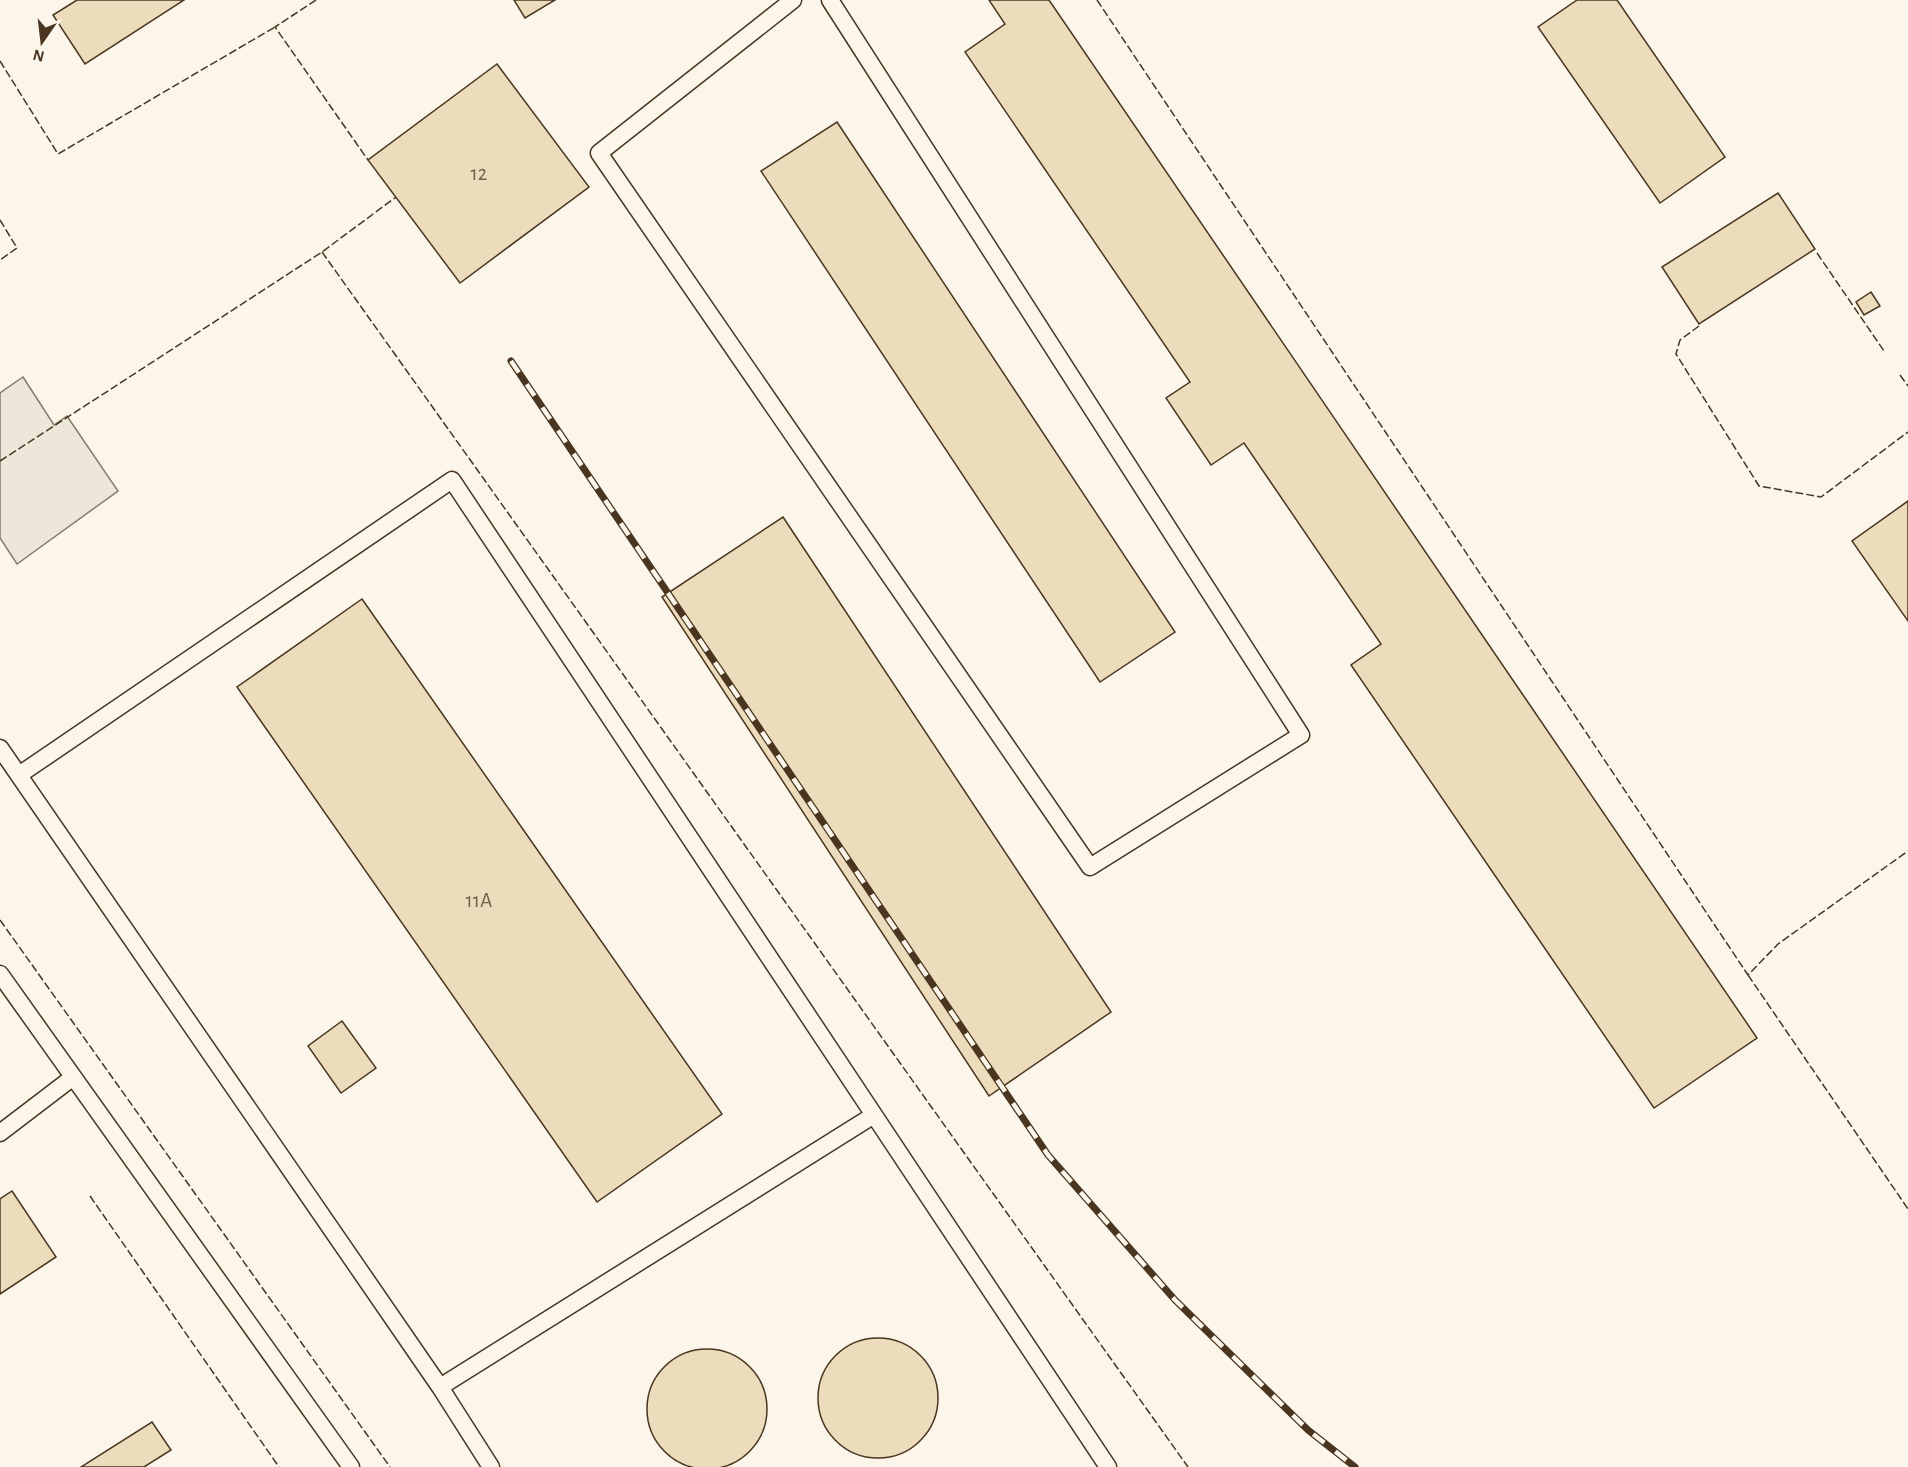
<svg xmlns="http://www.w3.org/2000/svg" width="1908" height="1467" font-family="'Alegreya Sans',sans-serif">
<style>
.parking{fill:#ede7d9;stroke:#887966;stroke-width:1.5}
.building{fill:#ecdcbc;stroke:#4a3520;stroke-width:1.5}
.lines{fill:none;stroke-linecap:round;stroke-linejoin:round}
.service-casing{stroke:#4a3520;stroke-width:19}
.service{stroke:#fbf6e9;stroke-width:16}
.rail-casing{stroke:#4a3520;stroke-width:7}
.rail{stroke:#fbf6e9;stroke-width:4.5;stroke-dasharray:14;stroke-linecap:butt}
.fence{stroke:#4a3520;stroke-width:1.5;stroke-dasharray:8 3;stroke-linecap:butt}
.labels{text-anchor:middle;stroke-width:4.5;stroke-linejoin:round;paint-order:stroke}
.number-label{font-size:21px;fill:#725f47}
</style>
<rect width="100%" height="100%" fill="#fbf6e9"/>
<path class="parking" d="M23,377l31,48 13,-9 51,75 -101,73 -17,-26v-145z"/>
<path class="building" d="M77,0h107l-99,64 -32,-49z
M514,0h41l-30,18z
M989,0h60l708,1038 -103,70 -303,-443 30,-21 -137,-201 -33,22 -45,-67 24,-16 -225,-330 40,-28z
M1577,0h40l108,157 -65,46 -122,-176z
M497,64l92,123 -129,96 -92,-123z
M837,122l338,510 -75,50 -339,-511z
M1778,193l37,56 -116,75 -37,-57z
M1871,292l9,14 -16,9 -8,-13z
M1908,501v120l-56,-80z
M783,517l328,495 -122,84 -327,-499z
M362,599l360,515 -125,88 -360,-515z
M342,1021l34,47 -35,25 -33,-47z
M12,1191l44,66 -56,37v-95z
M818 1398a60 60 0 1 1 120 0a60 60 0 1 1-120 0Z
M647 1409a60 60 0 1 1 120 0a60 60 0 1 1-120 0Z
M152,1422l19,28 -27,17h-63z"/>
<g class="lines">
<g class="service-casing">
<path id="service" d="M793,0l-194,153 491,714 211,-132 -471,-735
M0,748l440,639 51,80
M19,775l433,-295 422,635
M0,974l351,493
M0,1133l72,-55
M440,1387l434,-272 234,352"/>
</g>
<use href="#service" class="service"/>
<g class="rail-casing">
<path id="rail" d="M511,361l537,794 127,145 133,130 47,37"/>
</g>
<use href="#rail" class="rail"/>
<path class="fence" d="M316,0l-41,27 93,133
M1097,0l651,975 30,-31 130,-93
M0,61l58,93 217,-127
M0,220l17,28 -17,12
M322,252l866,1215
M1817,253l67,98
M1699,326l-19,14 -4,14 83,132 62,11 87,-65
M1900,375l8,11
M0,461l322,-209 74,-55
M0,920l390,547
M1748,975l160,234
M90,1196l189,271"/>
</g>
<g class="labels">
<g class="number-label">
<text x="479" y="180">12</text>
<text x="479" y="907">11А</text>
</g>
</g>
<g transform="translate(42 42) rotate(194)" stroke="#fbf6e9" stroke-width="4.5" paint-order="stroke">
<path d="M0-4.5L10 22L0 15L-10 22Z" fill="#4a3520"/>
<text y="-9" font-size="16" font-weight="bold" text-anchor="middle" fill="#4a3520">N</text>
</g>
</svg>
